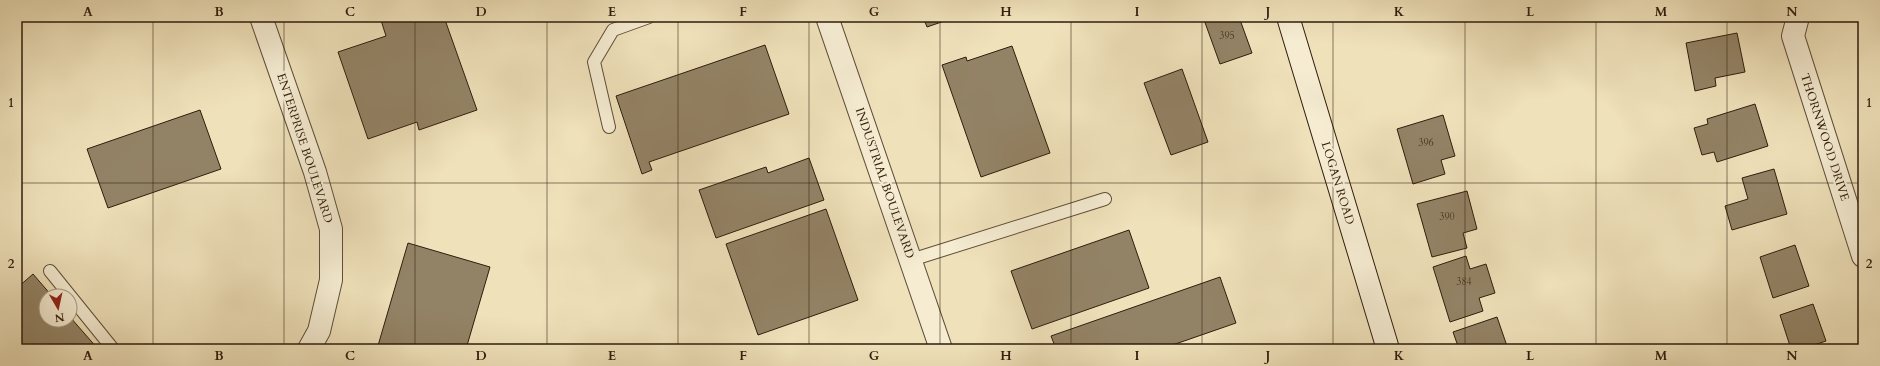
<svg xmlns="http://www.w3.org/2000/svg" width="1880" height="366" font-family="Cardo,serif">
<style>
.building{fill:#938366;stroke:#2f1d0c}
.lines{fill:none;stroke-linecap:round;stroke-linejoin:round}
.lane-casing{stroke:#5f4e38;stroke-width:14}
.street-casing{stroke:#5f4e38;stroke-width:24}
.secondary-casing{stroke:#2f1d0c;stroke-width:24}
.lane{stroke:#f5ecd2;stroke-width:12}
.street{stroke:#f5ecd2;stroke-width:22}
.secondary{stroke:#f5ecd2;stroke-width:22}
.grid{fill:none;stroke:#2f1d0c;stroke-width:1;stroke-opacity:0.55}
.labels{text-anchor:middle;stroke-width:4;stroke-linejoin:round;paint-order:stroke}
.number-label{font-size:10px;fill:#483622}
.street-label{font-size:12px;fill:#2f1d0c;stroke:#f5ecd2}
.neatline{fill:none;stroke:#2f1d0c;stroke-width:1.5}
.grid-label{font-size:13px;text-anchor:middle;font-weight:bold;fill:#2f1d0c}
</style>
<rect width="100%" height="100%" fill="#efe1ba"/>
<filter id="stains"><feTurbulence type="fractalNoise" baseFrequency=".005" numOctaves="4"/><feColorMatrix values="0 0 0 0 .2 0 0 0 0 .09 0 0 0 0 .02 0 0 0 .5 -.17"/></filter>
<radialGradient id="worn" r=".72"><stop offset=".6" stop-color="#630" stop-opacity="0"/><stop offset="1" stop-color="#630" stop-opacity=".3"/></radialGradient>
<path class="building" d="M380,17h64l33,93 -58,20 -2,-8 -49,17 -30,-87 48,-16z
M923,17h33l-29,10z
M1203,17h36l13,36 -32,11z
M1737,33l8,39 -30,6 1,8 -21,5 -9,-48z
M765,45l24,69 -140,48 3,8 -10,4 -26,-78z
M1012,46l38,107 -69,24 -39,-112 24,-8 1,4z
M1182,69l26,73 -37,13 -27,-72z
M1755,104l13,42 -51,16 -3,-10 -12,3 -8,-27 14,-4 -1,-5z
M200,110l21,59 -113,39 -21,-59z
M1443,115l12,41 -14,4 4,14 -32,10 -16,-55z
M809,158l15,42 -108,38 -17,-48 67,-23 2,6z
M1774,169l13,45 -55,16 -7,-24 23,-7 -6,-21z
M1467,191l10,38 -14,4 4,15 -35,9 -15,-53z
M826,209l32,91 -100,35 -32,-91z
M1129,230l20,58 -117,41 -21,-58z
M408,243l82,24 -24,82h-89z
M1795,245l14,41 -36,12 -13,-41z
M1466,256l4,13 16,-5 9,29 -16,5 4,13 -33,11 -17,-55z
M33,274l19,22h-6v24h24v-3l28,32h-72l-9,-11v-50z
M1220,277l16,46 -75,26h-30l-1,-3 -8,3h-66l-5,-13z
M1813,304l13,37 -24,8h-11l-11,-34z
M1497,317l11,32h-49l-6,-17z"/>
<g class="lines">
<g class="lane-casing">
<path id="lane" d="M609,127l-15,-65 19,-32 36,-13
M911,260l194,-61
M50,271l63,78"/>
</g>
<g class="street-casing">
<path id="street" d="M261,17l54,155 16,57v51l-12,51 -10,18
M827,17l114,332
M1798,17l-5,19 70,220"/>
</g>
<g class="secondary-casing">
<path id="secondary" d="M1288,17l100,332"/>
</g>
<use href="#lane" class="lane"/>
<use href="#street" class="street"/>
<use href="#secondary" class="secondary"/>
</g>
<path class="grid" d="M153,17v332M284,17v332M415,17v332M547,17v332M678,17v332M809,17v332M940,17v332M1071,17v332M1202,17v332M1333,17v332M1465,17v332M1596,17v332M1727,17v332M17,183h1846"/>
<g class="labels">
<g class="number-label">
<text x="1227" y="39">395</text>
<text x="1426" y="146">396</text>
<text x="1447" y="220">390</text>
<text x="1464" y="285">384</text>
</g>
<g class="street-label">
<text transform="translate(1825 137) rotate(72)" y="4">THORNWOOD DRIVE</text>
<text transform="translate(305 148) rotate(72)" y="4">ENTERPRISE BOULEVARD</text>
<text transform="translate(885 183) rotate(71)" y="4">INDUSTRIAL BOULEVARD</text>
<text transform="translate(1338 183) rotate(73)" y="4">LOGAN ROAD</text>
</g>
</g>
<rect width="1880" height="366" fill="none" stroke="#efe1ba" stroke-width="44"/>
<g transform="translate(58 308) rotate(171)"><circle r="19" fill="#f5ecd2" stroke="#a69983"/>
<path d="M0-3L7 15L0 10L-7 15Z" fill="#8f2418"/>
<text y="-6" font-size="11" font-weight="bold" text-anchor="middle" fill="#2f1d0c">N</text>
</g>
<rect x="22" y="22" width="1836" height="322" class="neatline"/>
<g class="grid-label">
<text x="88" y="16">A</text>
<text x="219" y="16">B</text>
<text x="350" y="16">C</text>
<text x="481" y="16">D</text>
<text x="612" y="16">E</text>
<text x="743" y="16">F</text>
<text x="874" y="16">G</text>
<text x="1006" y="16">H</text>
<text x="1137" y="16">I</text>
<text x="1268" y="16">J</text>
<text x="1399" y="16">K</text>
<text x="1530" y="16">L</text>
<text x="1661" y="16">M</text>
<text x="1792" y="16">N</text>
<text x="11" y="107">1</text>
<text x="1869" y="107">1</text>
<text x="11" y="268">2</text>
<text x="1869" y="268">2</text>
<text x="88" y="360">A</text>
<text x="219" y="360">B</text>
<text x="350" y="360">C</text>
<text x="481" y="360">D</text>
<text x="612" y="360">E</text>
<text x="743" y="360">F</text>
<text x="874" y="360">G</text>
<text x="1006" y="360">H</text>
<text x="1137" y="360">I</text>
<text x="1268" y="360">J</text>
<text x="1399" y="360">K</text>
<text x="1530" y="360">L</text>
<text x="1661" y="360">M</text>
<text x="1792" y="360">N</text>
</g>
<rect width="100%" height="100%" filter="url(#stains)"/>
<rect width="100%" height="100%" fill="url(#worn)"/>
</svg>
